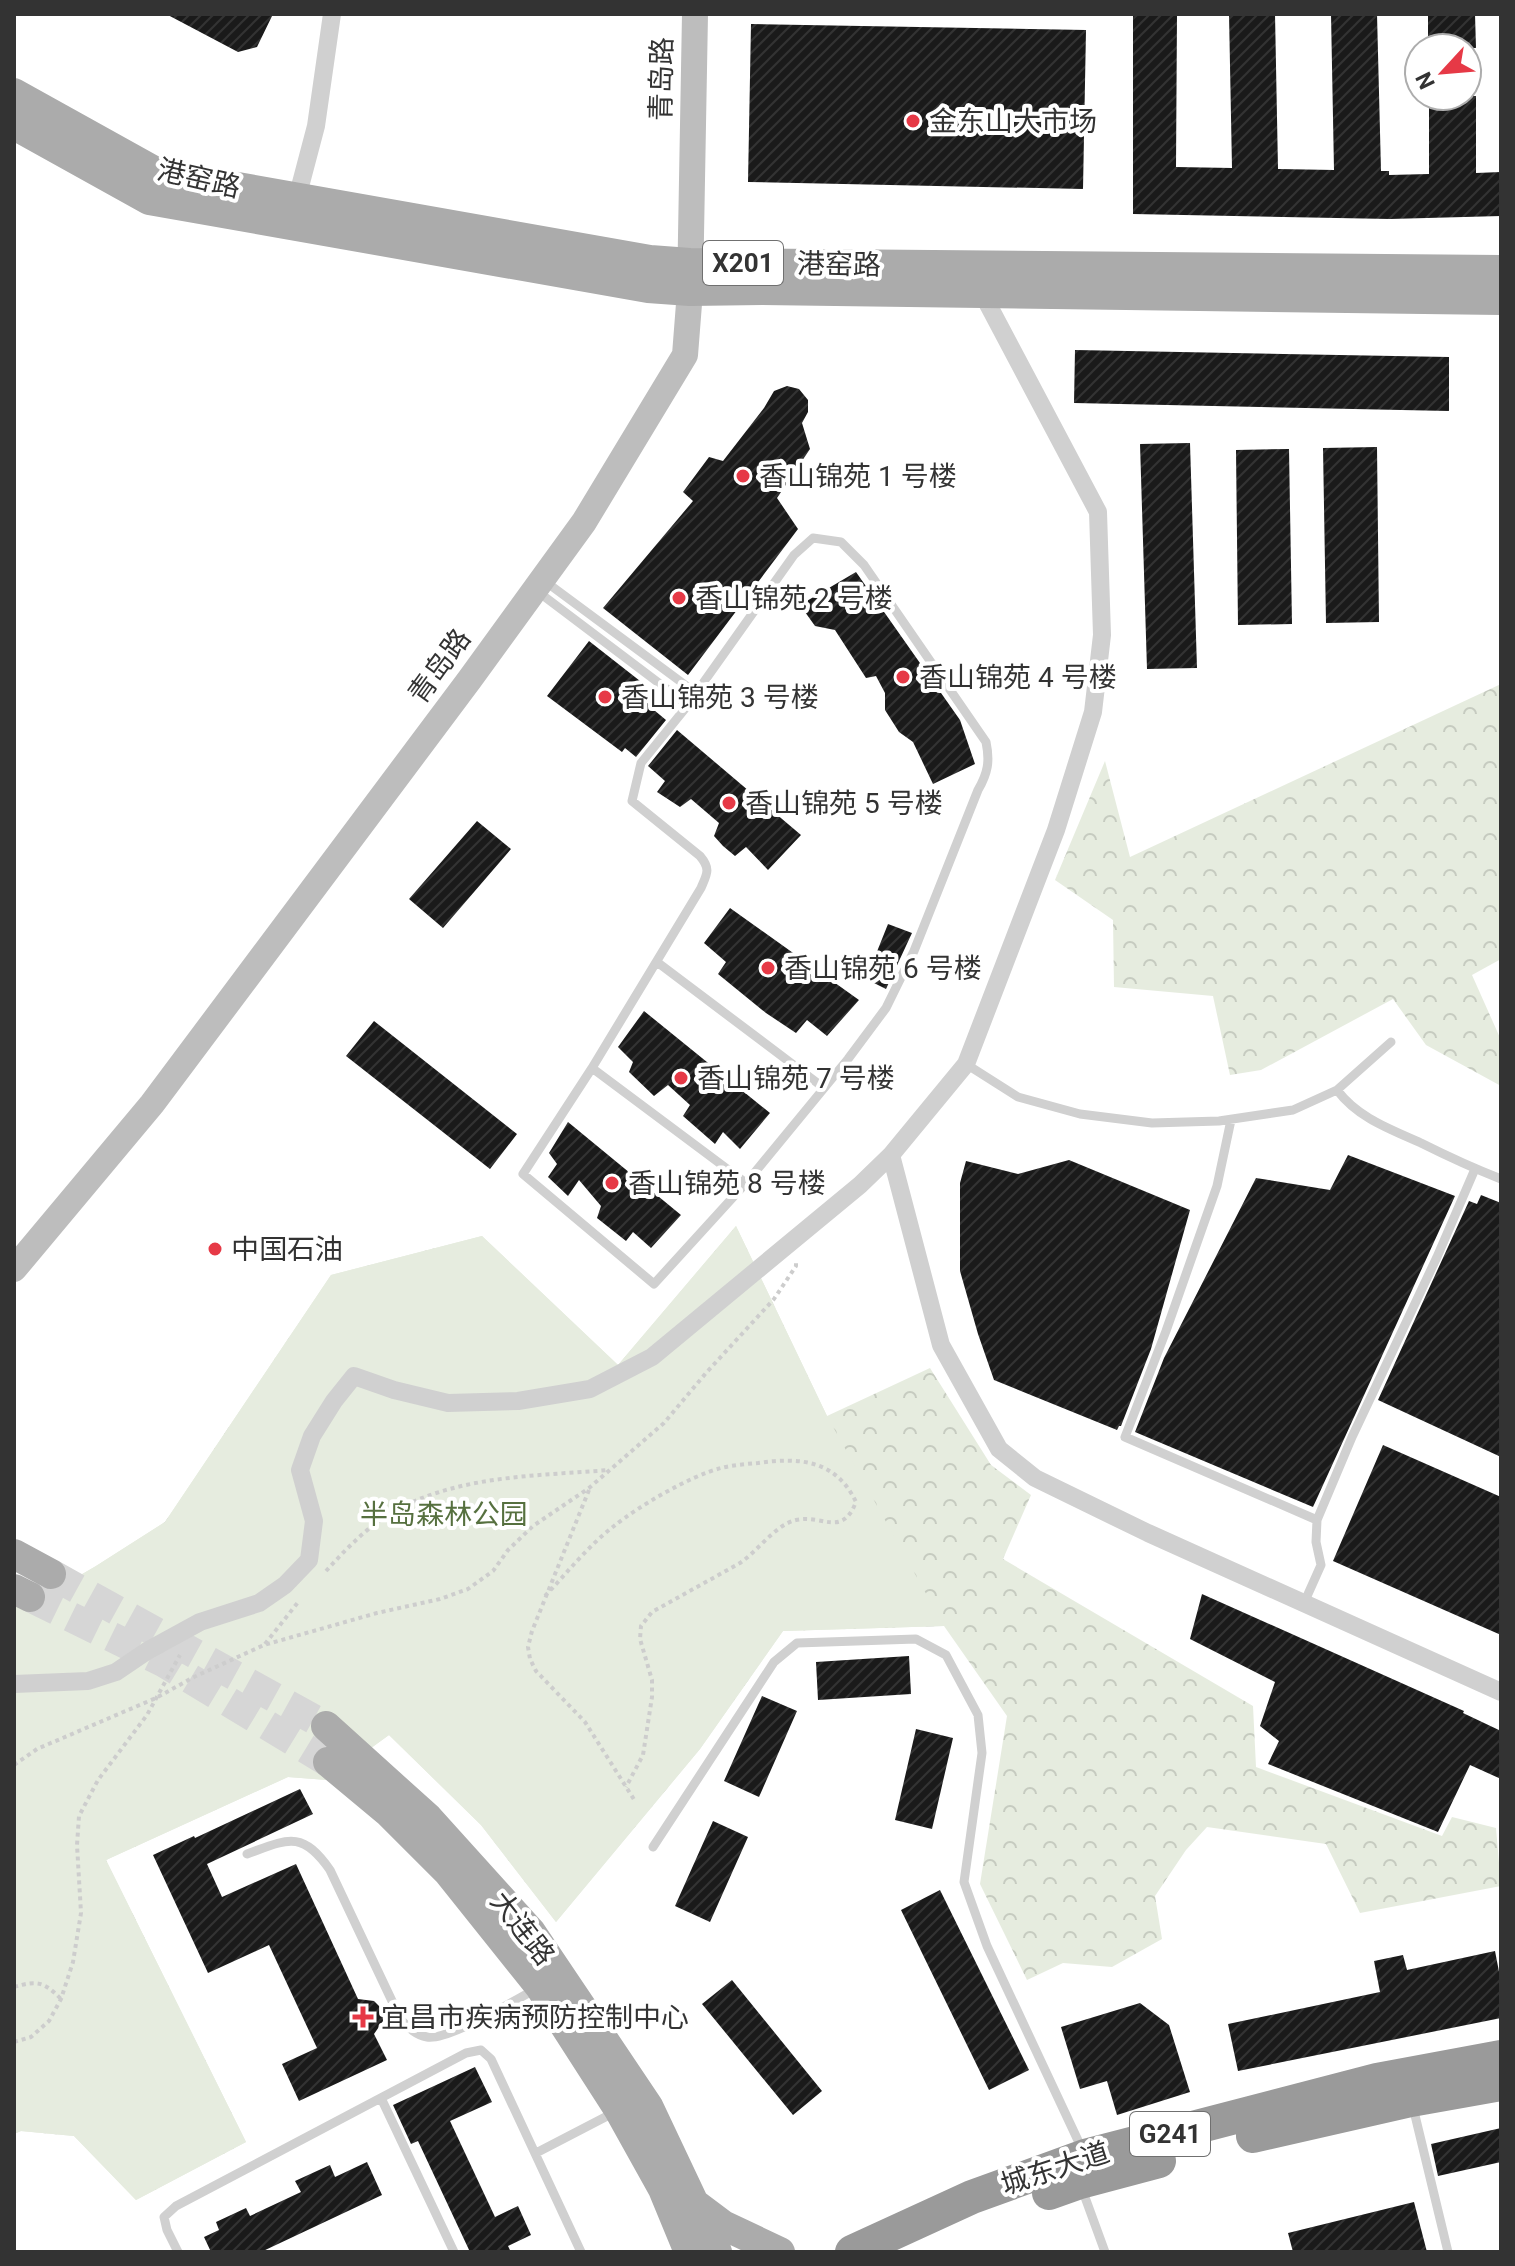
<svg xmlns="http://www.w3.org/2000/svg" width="1515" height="2266" font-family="Roboto,'Noto Sans SC',sans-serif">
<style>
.forest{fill:url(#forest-crowns)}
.park{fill:#e6ecdf}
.building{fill:url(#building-hatch)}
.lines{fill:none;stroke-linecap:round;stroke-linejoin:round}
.primary-tunnel{stroke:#d6d6d6;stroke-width:30;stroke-dasharray:30 15;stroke-linecap:butt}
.path{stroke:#cdcdcd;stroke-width:4;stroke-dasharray:4 4;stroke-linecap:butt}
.lane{stroke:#d0d0d0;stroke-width:9}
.street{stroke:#d0d0d0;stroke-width:18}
.secondary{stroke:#bdbdbd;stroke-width:26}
.primary{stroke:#ababab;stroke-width:30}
.highway{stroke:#9a9a9a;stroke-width:34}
.poi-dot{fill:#e63946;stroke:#fff;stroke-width:3}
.labels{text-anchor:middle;stroke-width:8;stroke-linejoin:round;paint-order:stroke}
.shield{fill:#fff;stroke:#707070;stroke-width:2}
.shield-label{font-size:26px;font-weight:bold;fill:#333}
.street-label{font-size:28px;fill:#333;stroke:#fff}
.poi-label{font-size:28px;fill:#333;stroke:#fff;text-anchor:start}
.park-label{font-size:28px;fill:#56703f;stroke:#fff}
</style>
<defs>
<pattern id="forest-crowns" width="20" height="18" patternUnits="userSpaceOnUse" patternTransform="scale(2)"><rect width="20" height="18" fill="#e6ecdf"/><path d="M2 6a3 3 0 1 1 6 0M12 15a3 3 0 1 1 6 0" fill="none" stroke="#c6cbc0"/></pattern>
<pattern id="building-hatch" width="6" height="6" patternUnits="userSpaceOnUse" patternTransform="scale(2)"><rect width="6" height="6" fill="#1a1a1a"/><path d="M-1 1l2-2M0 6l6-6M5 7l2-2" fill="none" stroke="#333"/></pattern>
</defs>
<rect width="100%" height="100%" fill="#fff"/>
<path class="forest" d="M1501,684v275l-29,16 29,65v46l-75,-41 -33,-46 -132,71 -31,5 -17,-79 -99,-9 -1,-67 -58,-40 50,-119 25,96z
M736,1226l91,190 103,-48 61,97 40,30 -28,64 250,147 3,61 186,69 10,-19 44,11 5,58 -141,27 -34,-69 -119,-17 -21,23 -31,46 7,43 -50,28 -49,-4 -36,17 -47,-96 27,-168 -63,-90 -161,5 -83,118 -144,173 -75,-97 -92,-90 -62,45 -39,-3 -182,83 140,282 -110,58 -62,-64 -53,-5 -7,3 10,-526 72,-42 69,-44 166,-247 151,-39 136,129z"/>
<path class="park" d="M736,1226l91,190 117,210 -161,5 -83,118 -144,173 -75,-97 -92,-90 -62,45 -39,-3 -182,83 140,282 -110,58 -62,-64 -53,-5 -7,3v-529l10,3 72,-42 69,-44 166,-247 151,-39 136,129z"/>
<path class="building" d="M166,14h107l-16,33 -19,5z
M1133,14h44l-1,153 56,1 -3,-154h46l3,155 56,1 -3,-156h46l4,157h8v4l40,-1v-78h47v77l25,-1v44l-111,3 -257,-5z
M1428,14h47l1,34h-48z
M751,24l335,6 -3,159 -335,-7z
M1075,350l374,7v54l-375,-8z
M787,386l12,3 9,11v12l-6,11 8,26 -33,49 21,31 -110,146 -85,-67 90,-107 -10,-9 26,-35 14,4 41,-53 10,-17z
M1190,443l7,225 -50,1 -7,-225z
M1377,447l2,175 -53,1 -3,-175z
M1289,449l3,175 -54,1 -2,-175z
M856,572l104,148 15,44 -42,20 -20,-42 -14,-10 -14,-22v-17l-9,-17 -10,2 -31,-48 -20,-4 -15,-21z
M589,641l74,58 -9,11 12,10 -30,37 -11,-9 -3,4 -75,-56z
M677,730l124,105 -33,35 -22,-23 -11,9 -12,-10 -9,-10 5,-13 -28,-24 -11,8 -23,-15 8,-11 -17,-15z
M477,821l34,28 -68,79 -34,-29z
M730,908l129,92 -32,36 -20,-16 -11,13 -30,-20 -48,-39 8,-12 -22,-19z
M888,924l24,9 -26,56 -20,-10z
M644,1011l126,102 -30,36 -17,-17 -8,12 -32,-28 7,-11 -22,-20 -14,11 -25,-24 4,-10 -15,-15z
M374,1021l143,113 -27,35 -144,-113z
M568,1122l113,93 -30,33 -18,-16 -7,9 -29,-23 4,-12 -22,-26 -11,16 -20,-19 9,-13 -8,-11z
M1348,1155l107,41 -142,311 -178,-75 29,-74 92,-180 74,12z
M1069,1160l121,50 -39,139 -30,77h-2l-2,4 -123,-50 -16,-46 -18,-63v-88l6,-22 52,13z
M1481,1195l20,8v254l-123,-57 91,-199 8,3z
M1383,1445l118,52v138l-168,-74z
M1202,1594l262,117 -1,2 38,18v48l-31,-14 -32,67 -170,-68 11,-23 -19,-15 15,-44 -85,-43z
M909,1656l2,38 -93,6 -2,-38z
M762,1696l35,15 -38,86 -35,-16z
M916,1729l37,9 -21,91 -37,-9z
M300,1789l13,25 -106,50 15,33 74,-33 62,135 16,2 8,8 1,12 -9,13 13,26 -88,41 -17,-37 35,-16 -48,-103 -61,28 -55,-118 41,-19 1,2z
M713,1821l35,16 -38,85 -35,-16z
M940,1890l89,180 -40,20 -88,-180z
M1495,1951l6,31v36l-263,53 -10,-47 152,-32 -6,-31 29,-6 4,15z
M732,1980l90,111 -29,24 -91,-111z
M1140,2003l29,22 21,67 -73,23 -10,-34 -27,8 -19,-62z
M475,2067l17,35 -42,19 45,96 23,-11 13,29 -23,11 3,6h-41l-52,-111 -7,3 -18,-39z
M1501,2128v34l-63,14 -7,-32z
M367,2162l15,33 -121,57h-50l-7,-15 15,-7 -3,-8 30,-14 4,8 51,-24 -6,-11 35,-16 5,12z
M1414,2202l13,50h-134l-5,-19z"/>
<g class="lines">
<path class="primary-tunnel" d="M51,1574l275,152
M30,1597l133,65 165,100"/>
<path class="path" d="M589,1490l-57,141 -4,16 2,12 6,12 49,51 50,79
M326,1571c21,-23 43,-46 70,-61 65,-35 141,-34 213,-40
M545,1596c22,-23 43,-50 69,-70 25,-20 76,-50 107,-58 12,-3 25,-4 37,-5 42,-6 78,-3 98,39 -14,36 -34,12 -60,18 -21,5 -38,31 -56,43l-88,49 -11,14 -1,13 12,41v17l-9,58 -17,32
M265,1644l34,-43
M14,1765l23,-16 119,-51 38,-21 70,-32 113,-32 63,-14 28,-10 25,-18 15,-21 25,-24 56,-38 75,-65 42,-50 68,-74 22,-33v-4
M14,1987c24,-7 30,-5 47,12
M14,2042l17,-5 18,-16 12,-22 12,-37 8,-49 -4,-68 2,-29 19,-36 49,-65 33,-60"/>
<path class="lane" d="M537,591l151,114 -47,58 -9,38 68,55c11,13 7,18 1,32l-109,180 154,115 102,-124 38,-51 28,-57 64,-161c10,-17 12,-29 8,-48l-122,-177 -23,-23 -28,-4 -19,17 -98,138 -150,-111
M657,962l167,126
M966,1064l52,33 62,17 72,9 67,-2 74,-11 44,-20 54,-48
M592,1068l-69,106 131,110 92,-101
M1337,1090c21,28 53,39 84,53 26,13 52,25 80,36
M1231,1120l-14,66 -51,145 -41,106 192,83
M1304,1603l17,-38 -5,-23 1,-22 35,-83 85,-180 38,-88
M653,1847l121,-185 23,-19 119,-4 30,16 32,60 4,38 -18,129 23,64 95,203
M247,1854c41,-15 55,-24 83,16l71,150c8,8 15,15 26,17 21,4 88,-37 109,-48
M381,2098l73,154
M1413,2107l35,145
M536,2153l79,-41
M1082,2189l23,63
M178,2252l-11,-22 -3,-13 12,-11 290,-153 15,-3 10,9 90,193"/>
<path class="street" d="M297,198l19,-72 16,-112
M891,1155l50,190 58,104 36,29 113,55 353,159
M14,1684l74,-3 28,-9 31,-21 53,-29 59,-19 26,-18 24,-25 5,-39 -14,-51 12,-34 22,-35 20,-25 40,14 54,13 70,-2 72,-12 62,-32 208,-172 31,-30 75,-91 90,-234 37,-118 9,-77 -4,-123 -116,-219"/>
<path class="secondary" d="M14,1269l138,-165 318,-425 114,-157 101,-167 5,-64 5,-277"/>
<path class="primary" d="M14,93l144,80 492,87 40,3 811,7
M14,125l135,75 499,88 42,3 72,-1 739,10
M14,1554l37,20
M14,1589l16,8
M326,1726l102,92 103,114 117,174 69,146
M328,1762l60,50 60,60 92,115 79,123 44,79 26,63
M695,2204l28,21 57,27"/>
<path class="highway" d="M1253,2136l158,-36 90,-16
M1049,2193l31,-11 79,-21
M852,2252l120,-55 113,-41 292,-76 124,-23"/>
</g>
<g class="poi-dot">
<circle cx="913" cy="121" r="8"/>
<circle cx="743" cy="476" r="8"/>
<circle cx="679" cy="598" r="8"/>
<circle cx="903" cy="677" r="8"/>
<circle cx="605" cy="697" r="8"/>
<circle cx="729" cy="803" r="8"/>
<circle cx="768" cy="968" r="8"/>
<circle cx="681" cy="1078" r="8"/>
<circle cx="612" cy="1183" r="8"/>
<circle cx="215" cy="1249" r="8"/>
<path d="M359 2005h8v8h8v8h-8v8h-8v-8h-8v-8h8z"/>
</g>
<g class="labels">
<g class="shield">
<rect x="703" y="241" width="80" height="44" rx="6"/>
<rect x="1130" y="2112" width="80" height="44" rx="6"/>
</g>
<g class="shield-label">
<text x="743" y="272">X201</text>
<text x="1170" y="2143">G241</text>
</g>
<g class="street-label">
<text transform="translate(661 79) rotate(-89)" y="10">青岛路</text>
<text transform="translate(199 178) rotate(13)" y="10">港窑路</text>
<text transform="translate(839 264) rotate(1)" y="10">港窑路</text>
<text transform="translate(439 666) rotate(-54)" y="10">青岛路</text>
<text transform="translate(523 1928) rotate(52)" y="10">大连路</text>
<text transform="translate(1055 2168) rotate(-18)" y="10">城东大道</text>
</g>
<g class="poi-label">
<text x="929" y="131">金东山大市场</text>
<text x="759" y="486">香山锦苑 1 号楼</text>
<text x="695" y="608">香山锦苑 2 号楼</text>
<text x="919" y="687">香山锦苑 4 号楼</text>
<text x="621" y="707">香山锦苑 3 号楼</text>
<text x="745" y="813">香山锦苑 5 号楼</text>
<text x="784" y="978">香山锦苑 6 号楼</text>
<text x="697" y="1088">香山锦苑 7 号楼</text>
<text x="628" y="1193">香山锦苑 8 号楼</text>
<text x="231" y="1259">中国石油</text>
<text x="381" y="2027">宜昌市疾病预防控制中心</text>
</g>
<g class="park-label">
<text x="444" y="1524">半岛森林公园</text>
</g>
</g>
<rect width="1515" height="2266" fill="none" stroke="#333333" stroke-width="32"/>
<g transform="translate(1443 72) rotate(244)"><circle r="38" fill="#ffffff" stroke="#adadad" stroke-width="2"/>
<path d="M0-6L14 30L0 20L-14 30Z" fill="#e63946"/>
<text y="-12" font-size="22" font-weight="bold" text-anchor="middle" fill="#333333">N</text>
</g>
</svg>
